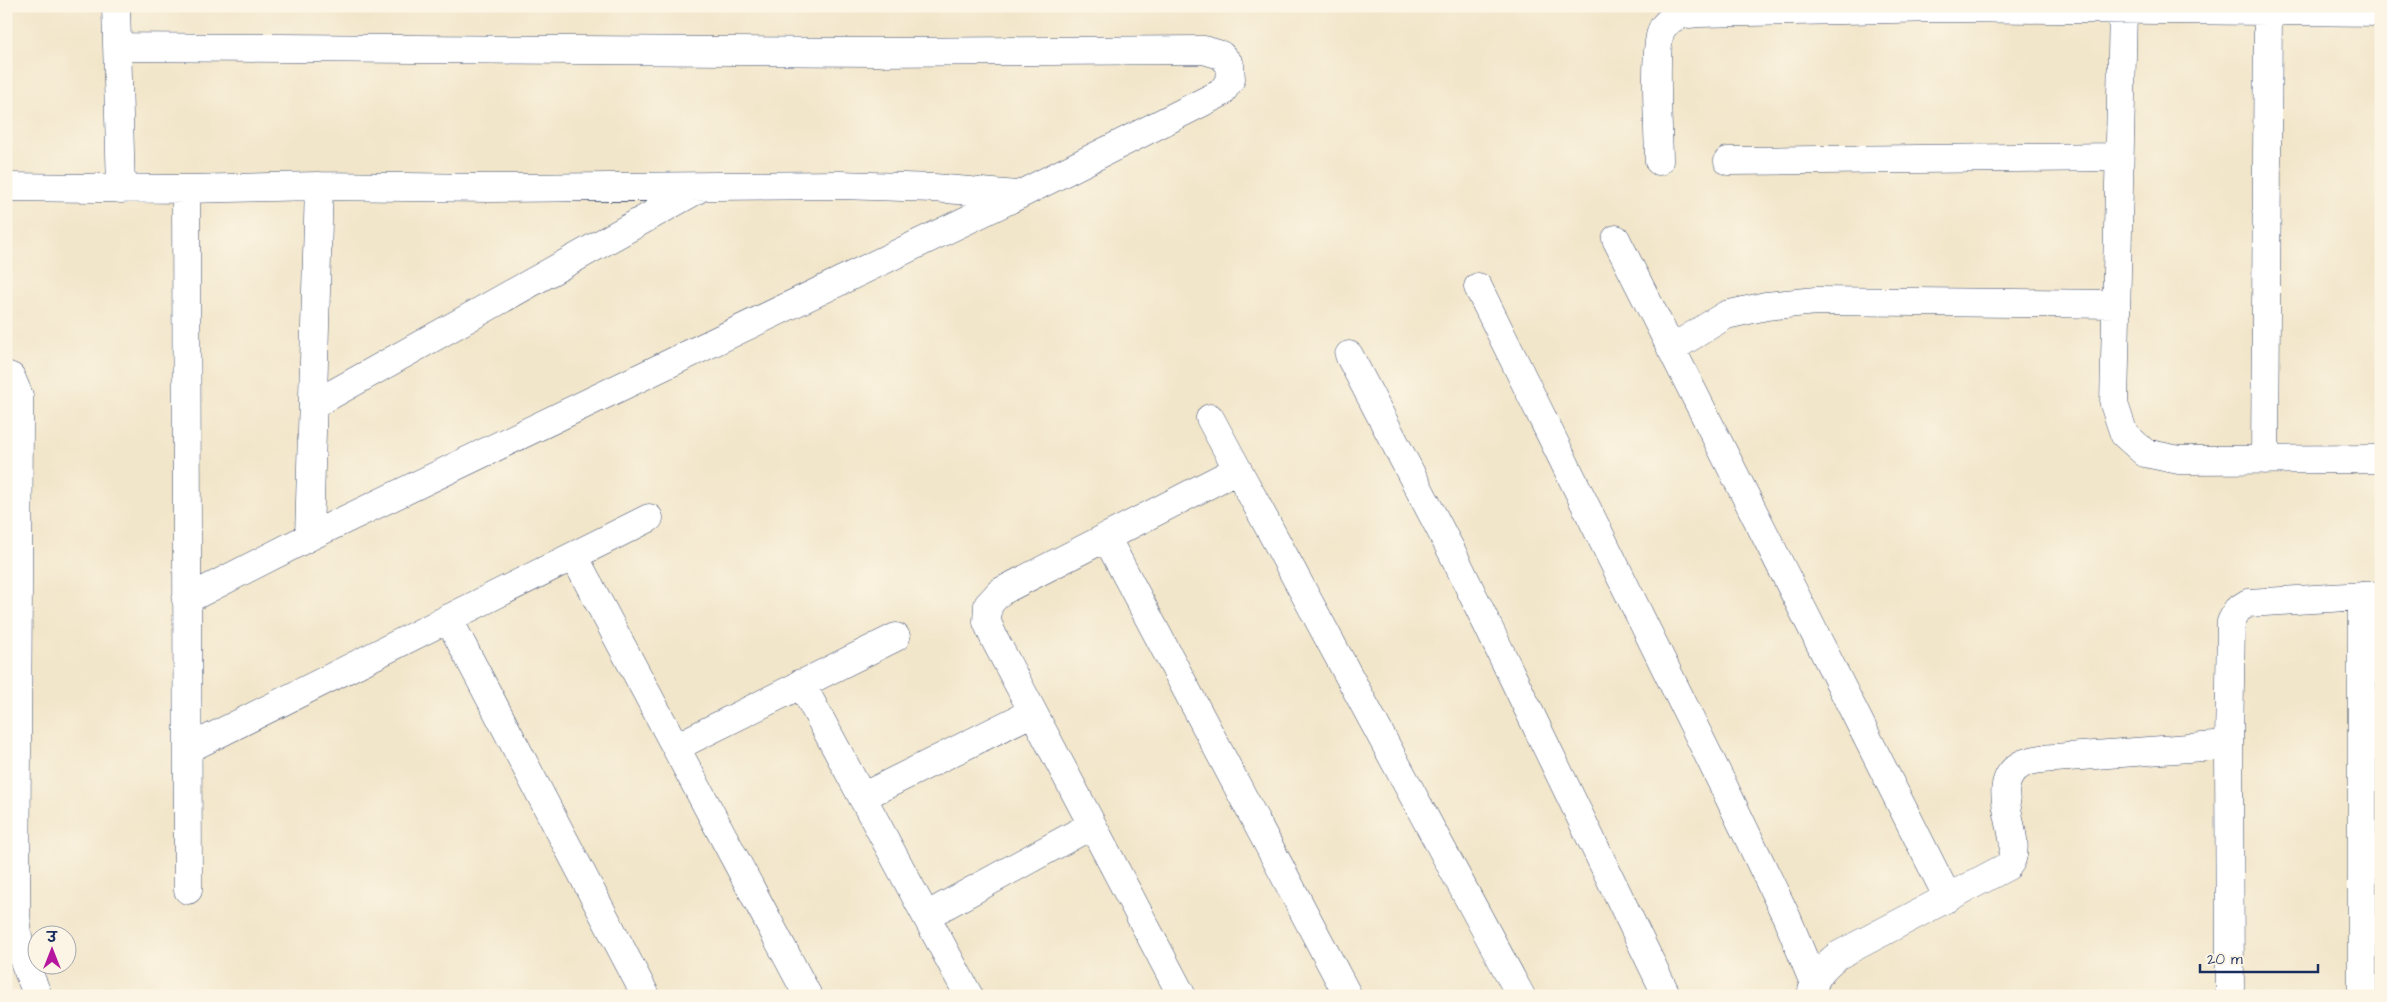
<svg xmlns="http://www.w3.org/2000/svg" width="2387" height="1002" font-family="'Architects Daughter','Playpen Sans Deva',sans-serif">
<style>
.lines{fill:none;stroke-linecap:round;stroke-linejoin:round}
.street-casing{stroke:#3b4a6e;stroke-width:29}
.street{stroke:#fff;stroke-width:28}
</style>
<rect width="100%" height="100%" fill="#fcf5e5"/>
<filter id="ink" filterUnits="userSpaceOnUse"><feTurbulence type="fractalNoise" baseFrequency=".02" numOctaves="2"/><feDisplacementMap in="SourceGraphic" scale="10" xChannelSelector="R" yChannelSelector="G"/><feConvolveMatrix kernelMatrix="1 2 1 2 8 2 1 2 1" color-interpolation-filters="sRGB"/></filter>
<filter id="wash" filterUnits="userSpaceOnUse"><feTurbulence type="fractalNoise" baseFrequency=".0096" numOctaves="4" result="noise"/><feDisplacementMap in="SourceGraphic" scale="20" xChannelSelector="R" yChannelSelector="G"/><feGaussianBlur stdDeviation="1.12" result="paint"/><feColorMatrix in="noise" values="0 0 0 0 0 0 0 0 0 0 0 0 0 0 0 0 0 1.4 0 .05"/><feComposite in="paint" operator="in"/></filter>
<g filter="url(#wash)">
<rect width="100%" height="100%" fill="#f2e6ca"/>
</g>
<g filter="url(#ink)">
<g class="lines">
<g class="street-casing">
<path id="street" d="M116,6l5,183
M2123,10l-9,394 10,30 21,19 34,7 202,-1
M117,47l759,5 328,-2 17,5 9,10 1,14 -10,14 -202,102 -710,342 -123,63
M1659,161c0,-23 -7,-122 5,-135 10,-12 21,-12 35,-13l241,-5 441,4
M1728,161l391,-4
M6,187l180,2 133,-3 171,2 350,-3 94,3 83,7
M186,189l2,701
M1616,239l332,659
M1478,287l244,496 65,135 26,63
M1671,349l55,-34 40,-9 50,-5 300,3
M1349,355l104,199 214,442
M6,375l5,2 8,19v26l-3,491 3,36 19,47
M313,405l387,-217
M1210,418l311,578
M2265,460l3,-449
M309,537l10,-351
M1106,537l242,459
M574,556l234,440
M448,618l198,378
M801,683l168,313
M676,747l220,-110
M188,749l461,-231
M862,797l171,-85
M926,916l166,-91
M1182,996l-188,-358 -7,-16 1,-17 12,-13 237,-122
M1811,996c3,-19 11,-28 26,-40l171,-90c21,-26 -26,-80 14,-102 6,-3 13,-4 19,-5l188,-14
M2230,996l-1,-251 2,-123 6,-12 11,-7 133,-8
M2362,996v-400"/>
</g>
<use href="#street" class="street"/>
</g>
</g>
<rect width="2387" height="1002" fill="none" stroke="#fcf5e5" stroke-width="25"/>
<g transform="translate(52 950)"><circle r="24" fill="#fcf5e5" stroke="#a2a6af"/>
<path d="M0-4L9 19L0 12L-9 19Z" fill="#b5179e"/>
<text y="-8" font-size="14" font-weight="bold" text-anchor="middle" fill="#1b2f5e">उ</text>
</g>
<path d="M2200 964v8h118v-8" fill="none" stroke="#1b2f5e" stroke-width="2.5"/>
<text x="2207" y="964" font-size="15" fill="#1b2f5e" stroke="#fcf5e5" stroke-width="4" paint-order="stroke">20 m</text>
</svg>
